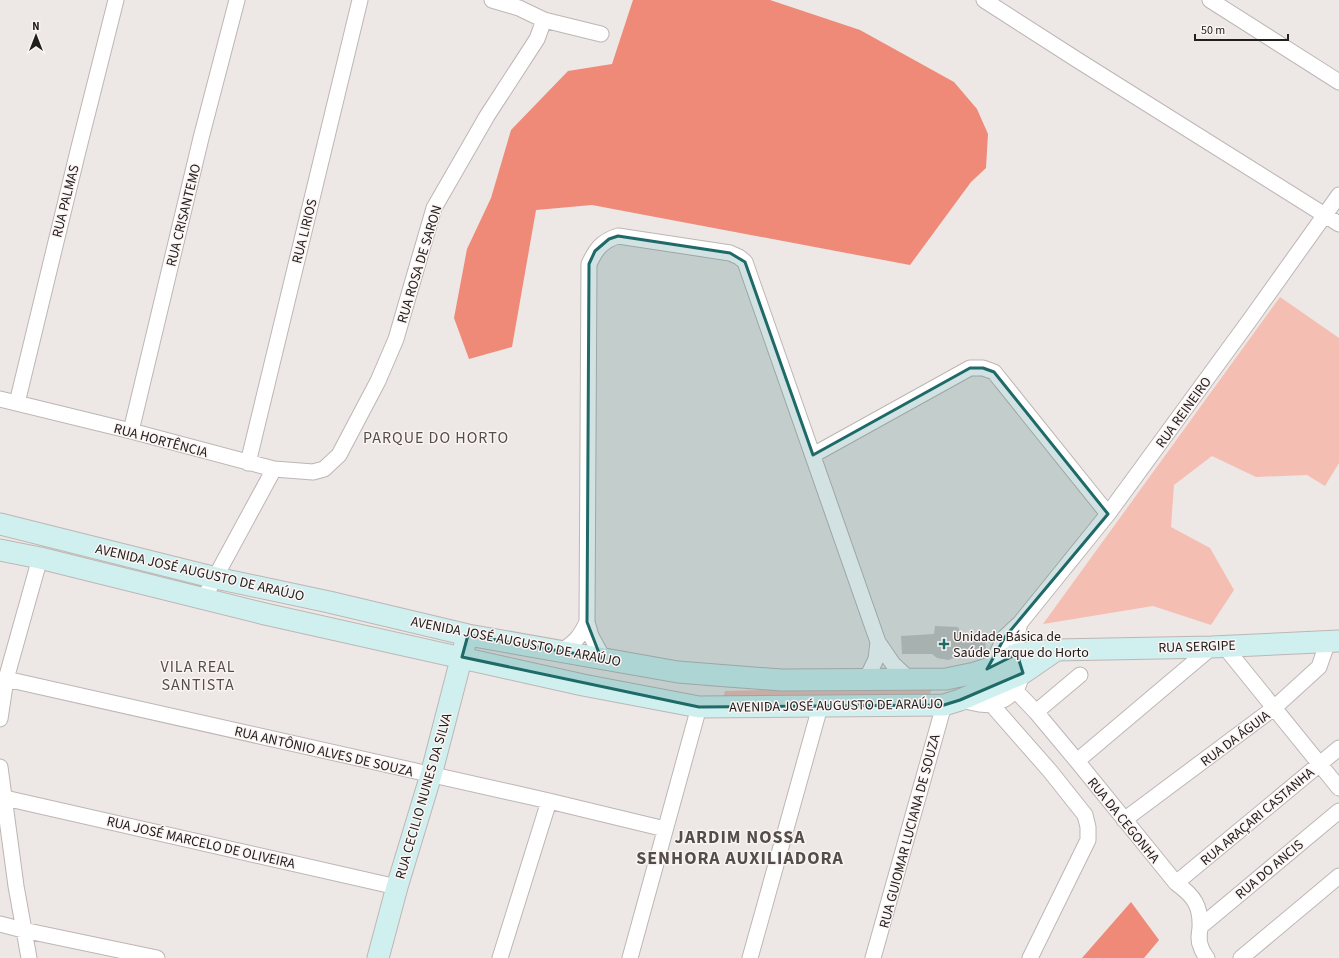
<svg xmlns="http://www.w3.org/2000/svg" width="1339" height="958" font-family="'Source Sans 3',sans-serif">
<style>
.green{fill:#f4beb3}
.forest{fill:#ee8a77}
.building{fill:#cac3c2}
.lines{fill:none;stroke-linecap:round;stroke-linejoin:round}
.street-casing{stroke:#bdb6b5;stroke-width:17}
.secondary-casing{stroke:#bdb6b5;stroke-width:23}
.street{stroke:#fff;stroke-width:15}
.secondary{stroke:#d0f0ef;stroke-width:21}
.marked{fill:#1e6a69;fill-opacity:0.2;stroke:#1e6a69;stroke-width:3;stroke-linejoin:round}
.poi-dot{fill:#1e6a69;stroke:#fbf4f3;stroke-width:1.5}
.labels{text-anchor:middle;stroke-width:3;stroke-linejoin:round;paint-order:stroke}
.street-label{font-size:14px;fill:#22201f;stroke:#fbf4f3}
.poi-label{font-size:14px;fill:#22201f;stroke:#fbf4f3;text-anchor:start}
.quarter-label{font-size:16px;letter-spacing:1px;fill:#534d4c;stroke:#fbf4f3}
.district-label{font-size:18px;font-weight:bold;letter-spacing:1px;fill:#534d4c;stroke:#fbf4f3}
</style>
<rect width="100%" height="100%" fill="#ede7e5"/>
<path class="green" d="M1280,297l59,41v125l-14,23 -18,-11 -51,2 -44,-21 -38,29 -3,42 39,21 24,42 -23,35 -58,-19 -110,18z
M933,685l-3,9 -14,2 -193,2 2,-7z"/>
<path class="forest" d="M633,0h137l90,30 94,52 23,27 11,25 -2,34 -15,14 -61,83 -318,-60 -56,5 -24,137 -43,12 -15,-41 13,-69 24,-51 20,-68 57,-59 44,-7z
M1131,902l28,38 -15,18h-62z"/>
<path class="building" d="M935,626l23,1 3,6h24l1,20 -23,-1 -6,5 -9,3 -11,-2 -5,-4h-30l-1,-18 33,-2z"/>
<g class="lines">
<g class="street-casing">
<path id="street" d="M492,0l27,8 25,12 57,14
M984,0l95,61 260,163
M1210,0l129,82
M0,399l131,32 143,38 39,3 11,-3 15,-14 39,-74 18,-42 38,-131 53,-92 50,-77 7,-19
M17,403l61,-252 38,-151
M131,431l70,-293 36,-138
M813,455l157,-87h13l11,4 114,142
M248,463l112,-463
M204,598l70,-129
M1224,646l115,142
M562,651c14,-10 18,-14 25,-29
M603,658l-12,-22 -4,-14 2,-358c7,-15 13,-23 29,-28l112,17 9,4 6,5 133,380 15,22 16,15
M990,668l15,-31 15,-14 88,-109 144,-197 87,-122
M6,679l543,122 116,28
M866,680l10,-21 2,-17
M1016,691l20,21 41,49 99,122c18,13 25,23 24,45 -1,7 -2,13 1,19 1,4 4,8 6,11
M960,700l19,4 13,1 13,-6 11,-8 7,-18 -6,-19v-19l3,-12
M992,705l58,66 35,44 3,12v13l-58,118
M1036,712l44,-37
M0,719l6,-40 34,-121
M1077,761l135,-114
M0,767l16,119 13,72
M5,798l392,89
M1124,820l150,-112 45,-41 9,-26
M1176,883l163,-135
M0,924l23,6 134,28
M1200,927l139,-116
M500,958l49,-157
M630,958l69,-251
M750,958l70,-251
M873,958l71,-253
M1241,958l98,-82"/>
</g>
<g class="secondary-casing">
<path id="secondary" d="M0,524l216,54 113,24 139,33 210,37 50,4 54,4 164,-1 29,-6 15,-5 27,-14 39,-4 156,-3 127,-6
M0,550l40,8 225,56 318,71 116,22 245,-2 16,-5 63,-27 32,-22
M378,958l19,-71 34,-112 34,-131"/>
</g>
<use href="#street" class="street"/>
<use href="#secondary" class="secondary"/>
</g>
<path class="marked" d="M618,236l112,17 15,9 68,193 157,-87h13l11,4 114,142 -103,123 -18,32 30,-15 6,19 -63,27 -16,5 -245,2 -237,-50 6,-22 133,23 -14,-36 2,-358 6,-13 14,-12z"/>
<path class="poi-dot" d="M942 638h4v4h4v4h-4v4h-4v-4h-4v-4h4z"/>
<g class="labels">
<g class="street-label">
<text transform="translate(65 201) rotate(-76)" y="5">RUA PALMAS</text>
<text transform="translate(183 215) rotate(-76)" y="5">RUA CRISANTEMO</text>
<text transform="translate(304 231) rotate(-76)" y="5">RUA LIRIOS</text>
<text transform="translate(419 264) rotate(-73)" y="5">RUA ROSA DE SARON</text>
<text transform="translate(1183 412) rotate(-54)" y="5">RUA REINEIRO</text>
<text transform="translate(161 440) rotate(15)" y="5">RUA HORTÊNCIA</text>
<text transform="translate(200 572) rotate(13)" y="5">AVENIDA JOSÉ AUGUSTO DE ARAÚJO</text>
<text transform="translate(516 641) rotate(11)" y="5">AVENIDA JOSÉ AUGUSTO DE ARAÚJO</text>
<text transform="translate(1197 646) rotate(-2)" y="5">RUA SERGIPE</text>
<text transform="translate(836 705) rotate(-1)" y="5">AVENIDA JOSÉ AUGUSTO DE ARAÚJO</text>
<text transform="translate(1235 738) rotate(-37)" y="5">RUA DA ÁGUIA</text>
<text transform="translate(324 751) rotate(13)" y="5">RUA ANTÔNIO ALVES DE SOUZA</text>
<text transform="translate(423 796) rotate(-74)" y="5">RUA CECILIO NUNES DA SILVA</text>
<text transform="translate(1257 816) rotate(-40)" y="5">RUA ARAÇARI CASTANHA</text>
<text transform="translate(1124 820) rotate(51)" y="5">RUA DA CEGONHA</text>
<text transform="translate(909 831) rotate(-75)" y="5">RUA GUIOMAR LUCIANA DE SOUZA</text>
<text transform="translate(201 842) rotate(13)" y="5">RUA JOSÉ MARCELO DE OLIVEIRA</text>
<text transform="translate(1269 869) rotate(-40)" y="5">RUA DO ANCIS</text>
</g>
<g class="poi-label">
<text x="953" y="641">Unidade Básica de<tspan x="953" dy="16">Saúde Parque do Horto</tspan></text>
</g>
<g class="quarter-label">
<text x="436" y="443">PARQUE DO HORTO</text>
<text x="198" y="672">VILA REAL<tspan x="198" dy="18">SANTISTA</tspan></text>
</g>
<g class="district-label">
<text x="740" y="843">JARDIM NOSSA<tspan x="740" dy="21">SENHORA AUXILIADORA</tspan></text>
</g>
</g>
<g transform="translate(36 36)" stroke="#fbf4f3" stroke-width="3" paint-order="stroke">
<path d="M0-3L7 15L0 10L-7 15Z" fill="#22201f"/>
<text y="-6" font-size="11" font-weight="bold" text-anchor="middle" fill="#22201f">N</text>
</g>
<path d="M1195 34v6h93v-6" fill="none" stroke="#22201f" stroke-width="2"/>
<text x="1201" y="34" font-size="12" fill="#22201f" stroke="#fbf4f3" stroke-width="3" paint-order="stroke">50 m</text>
</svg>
